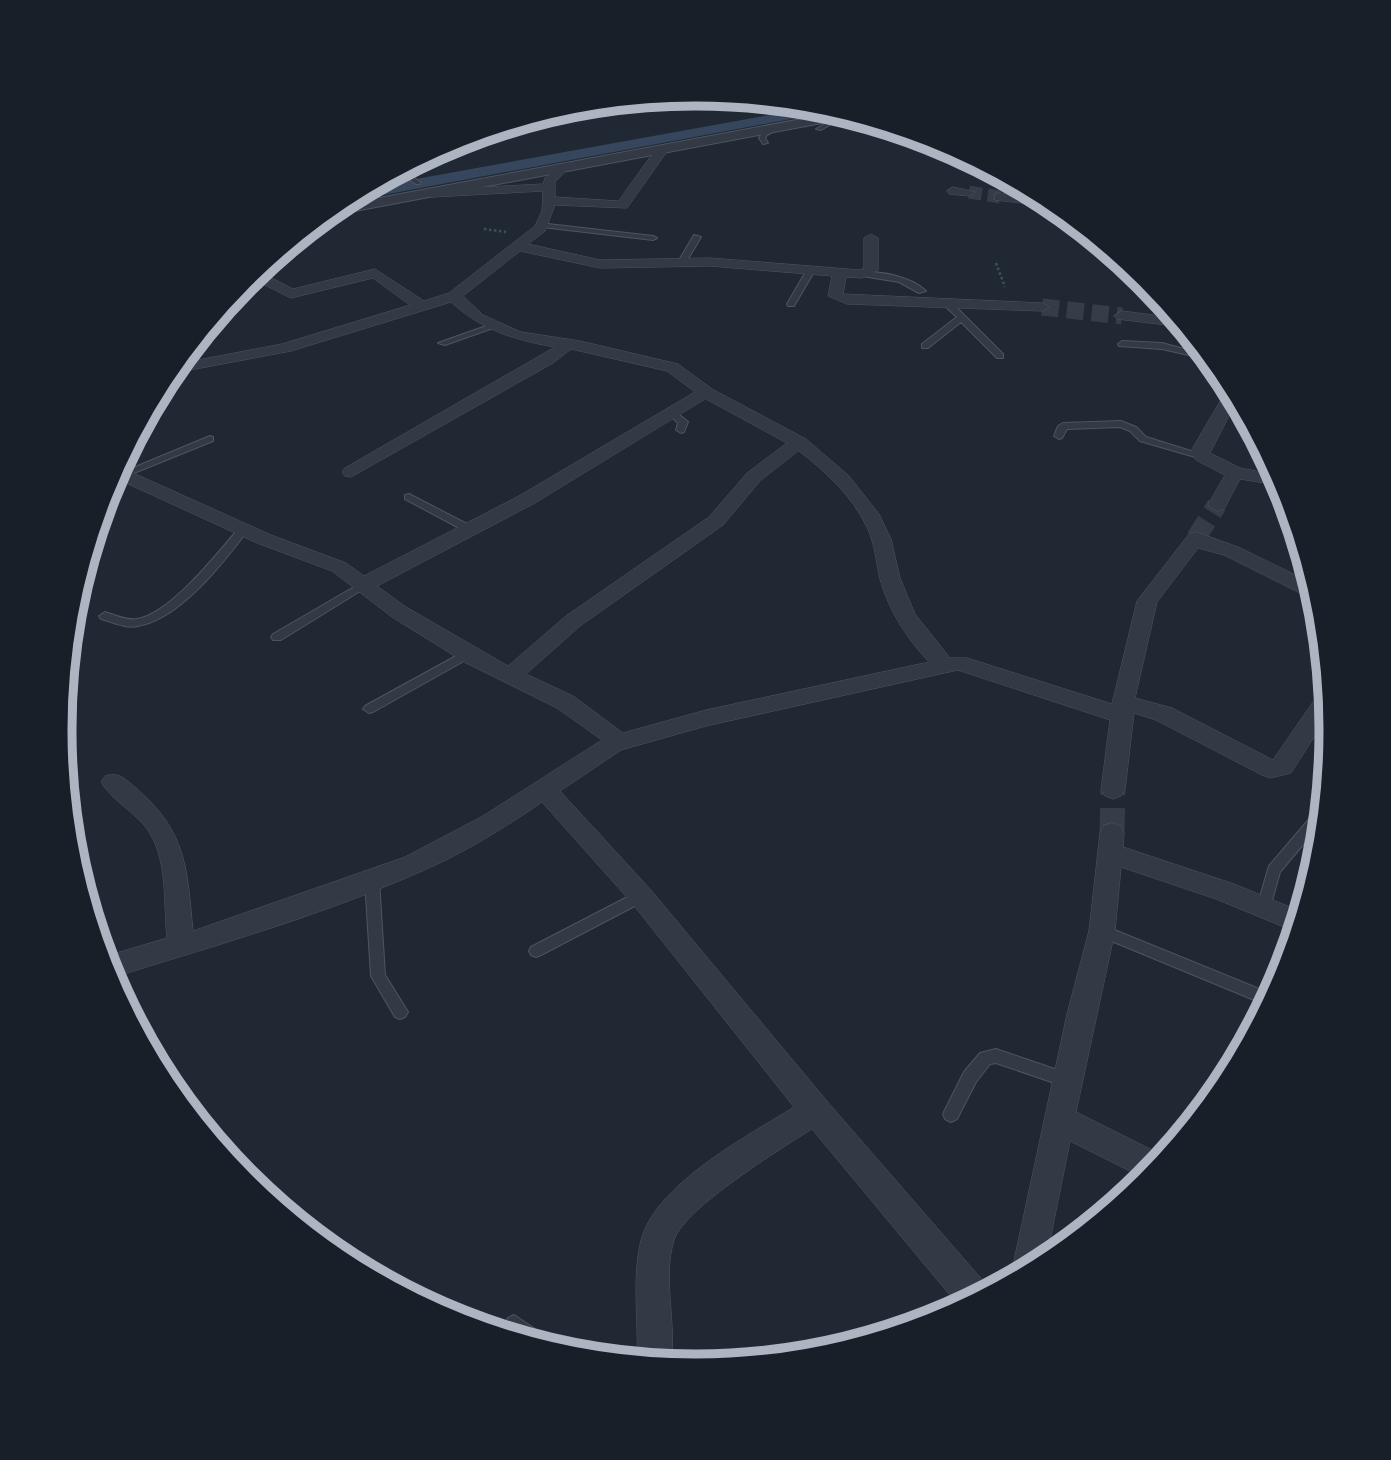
<svg xmlns="http://www.w3.org/2000/svg" width="1391" height="1460" font-family="Overpass,sans-serif">
<style>
.lines{fill:none;stroke-linecap:round;stroke-linejoin:round}
.canal{fill:#36465c;fill-rule:evenodd}
.minor-tunnel-far3{stroke:#353d49;stroke-width:13;stroke-dasharray:13 6;stroke-linecap:butt}
.minor-tunnel-far2{stroke:#353d49;stroke-width:17;stroke-dasharray:17 8;stroke-linecap:butt}
.minor-tunnel-far1{stroke:#353d49;stroke-width:20;stroke-dasharray:20 10;stroke-linecap:butt}
.minor-tunnel{stroke:#353d49;stroke-width:25;stroke-dasharray:25 13;stroke-linecap:butt}
.service-casing{stroke:#4e5560;stroke-width:2}
.minor-casing{stroke:#4e5560;stroke-width:1}
.tertiary-casing{stroke:#4e5560;stroke-width:2}
.path{stroke:#3f5053;stroke-width:2.5;stroke-dasharray:2.5 2.5;stroke-linecap:butt}
.service{fill:#333a45;fill-rule:evenodd}
.minor{fill:#333a45;fill-rule:evenodd}
.tertiary{fill:#333a45;fill-rule:evenodd}
.rim{fill:none;stroke:#adb5c2;stroke-width:9}
</style>
<rect width="100%" height="100%" fill="#202834"/>
<g class="lines">
<path class="canal" d="M819,106l15,5 -483,90 -6,-1 21,-12z"/>
<path class="minor-tunnel-far3" d="M969,192l31,5"/>
<path class="minor-tunnel-far2" d="M1042,307l80,9"/>
<path class="minor-tunnel-far1" d="M1196,538l21,-33"/>
<path class="minor-tunnel" d="M1112,833l1,-43"/>
<g class="service-casing">
<path id="service" d="M840,115l5,1 -24,14 -5,-1z
M775,127l5,1 -13,7 -2,3 3,5 -5,1 -4,-6 3,-5z
M412,164l1,13 7,5v2h-4l-9,-6 -1,-11z
M539,223l114,13 4,2 -4,2 -111,-13h-3z
M694,235l7,2 -16,27h-6l-1,-2z
M808,268l7,2 -21,36h-6l-1,-2z
M859,272c22,-1 51,4 67,19l-7,2 -20,-11 -37,-6h-3z
M947,304h6l50,50v4h-6l-36,-36 -33,26h-6v-4l35,-27 -10,-9z
M489,325l7,2 -51,18 -7,-2z
M1122,341l40,2 44,12 5,5 -49,-11 -43,-3 -1,-2z
M671,408l17,14 -4,10 -3,1 -5,-3 2,-7 -12,-12z
M1121,421l15,6 10,10 61,19 -5,3 -62,-18 -10,-10 -10,-4 -53,2 -5,9 -3,1 -5,-3 4,-10 5,-3z
M210,436l3,1v4l-89,36 -3,1 -5,-3z
M409,494l62,32 1,2 -5,3 -4,-1 -58,-31v-4z
M243,527l5,3c-24,32 -68,89 -110,96 -12,3 -25,-4 -37,-7l-2,-3 6,-4c10,3 22,9 32,7 33,-5 81,-66 102,-91z
M361,583l4,1 1,2 -1,2 -84,52h-8l-2,-3 2,-3z
M467,650l4,1 2,3 -2,3 -98,55 -4,1 -6,-4 2,-3z
M1321,810l3,1 -2,11 -42,50 -11,39 -5,2 -5,-2 -2,-4 12,-41 47,-55z
M372,874l5,2 2,4 6,95 23,37 -3,5 -5,2 -5,-2 -24,-41 -6,-96 2,-4z
M641,890l5,2 2,4 -2,4 -105,55 -5,2 -5,-2 -2,-4 2,-4z
M1102,925l5,2 165,67 -6,11 -2,-1 -167,-69 -2,-4 2,-4z
M996,1049l79,27 2,5 -2,5 -6,2 -73,-25 -6,1 -14,18 -19,37 -6,3 -6,-3 -2,-5 21,-42 16,-19z
M514,1315l33,22 2,7 -1,3c-15,-5 -36,-7 -43,-23l3,-6z"/>
</g>
<g class="minor-casing">
<path id="minor" d="M658,147l10,3 -41,58 -72,-3 -10,26 -17,13 72,16 110,-2 150,12 4,-2v-30l7,-4 7,4v32l-16,8 -16,-1 -3,17 199,9 7,4 -7,4 -195,-7 -19,-8 4,-20 -122,-10 -110,2 -80,-17 -57,45 20,19 38,17 59,9 98,23 34,25 94,50 43,37 30,38 12,25 9,39 15,36 35,44h17l145,46 25,-103 52,-67 7,-2 42,15 74,36 5,15 -9,-1 -84,-42 -26,-7 -41,54 -22,96 37,10 101,52 47,-68 7,-3 3,23 -39,61 -21,5 -8,-3 -106,-55 -22,-7 -9,77 -4,6 -8,3 -8,-3 -4,-6 9,-70 -152,-50 -252,56 -85,24 -61,41 90,98 176,211 165,190 -30,16 -7,-6 -142,-171c-30,19 -128,79 -138,111 -12,38 3,84 -3,124l-34,-4c2,-39 -6,-85 5,-123 17,-55 106,-101 152,-130l-162,-204 -90,-101c-38,26 -78,51 -120,69 -99,44 -208,75 -311,107l-8,-21 64,-19c-4,-36 2,-83 -23,-113 -13,-15 -33,-26 -43,-43l4,-6c14,-5 21,4 32,13 50,43 50,80 56,142l212,-74 78,-41 119,-76 -45,-32 -91,-45 -74,-46 -60,-46 -75,-28 -144,-66 5,-10 4,1 149,67 75,28 18,13 155,-80 176,-104 -28,-21 -96,-22 -18,14 -202,114 -6,-1 -3,-4 3,-4 210,-121c-41,-7 -73,-17 -104,-45l-160,49 -122,23 8,-10 105,-20 128,-39 -37,-27 -82,20 -42,-21 9,-6 35,18 82,-20 49,32 25,-8 86,-67 7,-15 1,-20 -109,6 -5,-1v-6l114,-6 2,-6 18,-14 6,4 -14,14v15l63,4zM706,399l81,44 -40,30 -38,44 -143,99 -58,50 -102,-59 -29,-21 156,-82zM799,451c27,21 53,45 68,76 8,17 9,35 13,52 9,32 27,60 49,83l-223,48 -83,23 -50,-37 -47,-22 54,-48 143,-101 37,-44z
M953,187l22,5 -6,4 -20,-2 -2,-3z
M1000,193l45,6 11,8 -61,-7v-6z
M1122,311l54,7 7,9 -66,-8 -3,-3z
M1231,389l6,11 -27,53 30,15 37,7 6,11 -43,-7 -16,30 -7,2 -9,-6 17,-30 -29,-15 -5,-9 34,-58z
M1112,823l9,3 3,7 -1,14 111,37 68,28 -6,20 -80,-33 -95,-32 -6,64 -39,181 88,44 -18,23 -76,-38 -24,119 -31,17 -3,-7 55,-256 22,-83 11,-98 3,-7z"/>
</g>
<g class="tertiary-casing">
<path id="tertiary" d="M839,112l15,5 -531,100 13,-11z"/>
</g>
<path class="path" d="M484,229l22,3
M996,263l9,24"/>
<use href="#service" class="service"/>
<use href="#minor" class="minor"/>
<use href="#tertiary" class="tertiary"/>
</g>
<path d="M0 0H1391V1460H0ZM695 106H696A623 623 0 0 1 1319 729V731A623 623 0 0 1 696 1354H695A623 623 0 0 1 72 731V729A623 623 0 0 1 695 106Z" fill="#191f29" fill-rule="evenodd"/>
<path class="rim" d="M695 106H696A623 623 0 0 1 1319 729V731A623 623 0 0 1 696 1354H695A623 623 0 0 1 72 731V729A623 623 0 0 1 695 106Z"/>
</svg>
